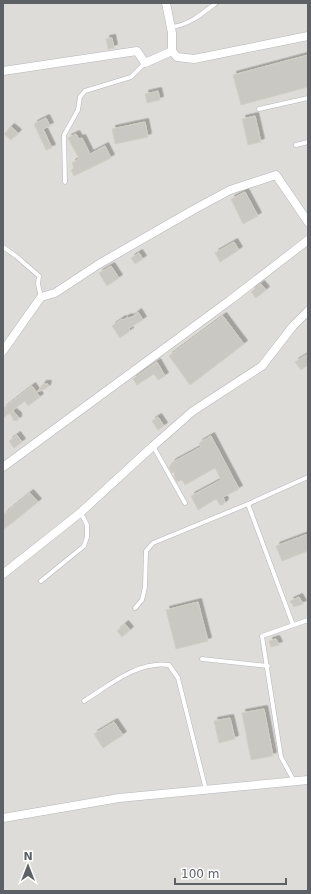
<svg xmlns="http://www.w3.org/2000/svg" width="311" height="894" font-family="'DejaVu Sans',sans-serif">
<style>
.industrial{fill:#dedcd8}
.building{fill:#cac8c3;stroke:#d4cfc4;filter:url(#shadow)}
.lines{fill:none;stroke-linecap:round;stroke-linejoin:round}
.lane-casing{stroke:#b3b6ba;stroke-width:5}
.street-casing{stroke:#b3b6ba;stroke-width:9}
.lane{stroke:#fff;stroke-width:4}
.street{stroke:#fff;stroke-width:8}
</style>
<defs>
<filter id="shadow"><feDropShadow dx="3.5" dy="-3.5" stdDeviation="0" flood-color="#0004"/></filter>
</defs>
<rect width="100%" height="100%" fill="#efede6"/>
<path class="industrial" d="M3,3h305v888h-305z"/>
<path class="building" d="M112,38l2,10 -6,1 -2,-10z
M308,55v32l-67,18 -8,-30z
M158,91l2,9 -13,3 -2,-9z
M255,116l6,26 -13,3 -6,-26z
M46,118l4,8 -7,3 9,19 -6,2 -12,-26z
M145,122l3,15 -33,7 -3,-15z
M11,127l7,6 -7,7 -7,-6z
M76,134l3,5 3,-1 8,16 15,-8 6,12 -37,18 -3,-6 3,-2 -2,-5 7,-4 -11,-21z
M245,192l13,24 -15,8 -12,-25z
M234,242l5,8 -19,12 -5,-9z
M139,253l4,6 -8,5 -4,-6z
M111,266l8,12 -12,8 -8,-13z
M261,284l5,6 -10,8 -5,-6z
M138,312l5,8 -14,8 1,3 -10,7 -8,-12 10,-7 1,1 5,-3v1l4,-1z
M223,316l21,28 -54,41 -21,-29z
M308,354v11l-7,5 -6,-8z
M157,362l8,14 -7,4 -4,-6 -17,11 -4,-6z
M43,384h5l-1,4 -10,4z
M32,386l8,11 -12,9 -3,-5 -13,10 6,5v4l-4,1 -4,-8 -7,5v-9z
M158,417l6,9 -6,4 -6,-9z
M17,435l5,7 -8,6 -5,-7z
M211,436l28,53 -16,8 2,5 -2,3h-3l-4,-6 -18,11 -7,-14 30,-16 -6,-12 -30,17 -3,-5 -5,2 -3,-6 1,-3 -4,-1 -2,-5 4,-5 28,-15 -2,-4z
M30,493l8,9 -35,28v-15z
M308,534v17l-26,10 -6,-15z
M299,597l4,7 -9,3 -4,-6z
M198,602l10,39 -32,8 -10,-39z
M125,624l5,6 -8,7 -5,-6z
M276,639l3,6 -8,2 -2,-6z
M264,709l9,47 -22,4 -9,-47z
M230,718l5,21 -16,4 -5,-22z
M114,722l9,13 -20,13 -9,-14z"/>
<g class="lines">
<g class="lane-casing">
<path id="lane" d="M171,27c18,-2 31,-13 45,-24
M259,109l49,-11
M296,145l12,-3
M65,182l-1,-47 14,-25 2,-13 5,-6 46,-14 14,-14
M3,247l13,9 23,20 -1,8 3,13
M153,446l32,57
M248,504l45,121
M41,581l43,-35 3,-9v-12l-6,-12
M135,608l7,-8 3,-13 1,-36 7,-8 95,-39 60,-27
M202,659l66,7
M84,701c26,-16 53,-40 85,-36l9,13 28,112
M294,781l-13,-24 -19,-121 46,-16"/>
</g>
<g class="street-casing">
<path id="street" d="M166,3l6,30v18l5,6 17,2 114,-23
M3,71l134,-20 8,12 27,-12
M3,351l38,-54 14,-4 44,-29 94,-54 37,-20 46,-15 32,47
M3,467l226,-166 79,-61
M3,574l77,-61 73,-67 40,-35 69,-45 31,-40 15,-15
M3,818l116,-20 189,-18"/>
</g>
<use href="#lane" class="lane"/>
<use href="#street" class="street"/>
</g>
<rect width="311" height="894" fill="none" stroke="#5d6166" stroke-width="8"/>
<g transform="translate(28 866)" stroke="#ffffff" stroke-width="3" paint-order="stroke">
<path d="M0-3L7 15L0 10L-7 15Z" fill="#5d6166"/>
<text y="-6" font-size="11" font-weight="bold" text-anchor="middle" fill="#5d6166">N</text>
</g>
<path d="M175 878v6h111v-6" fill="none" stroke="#5d6166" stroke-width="2"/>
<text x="181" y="878" font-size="12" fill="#5d6166" stroke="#ffffff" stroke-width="3" paint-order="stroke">100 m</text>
</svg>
